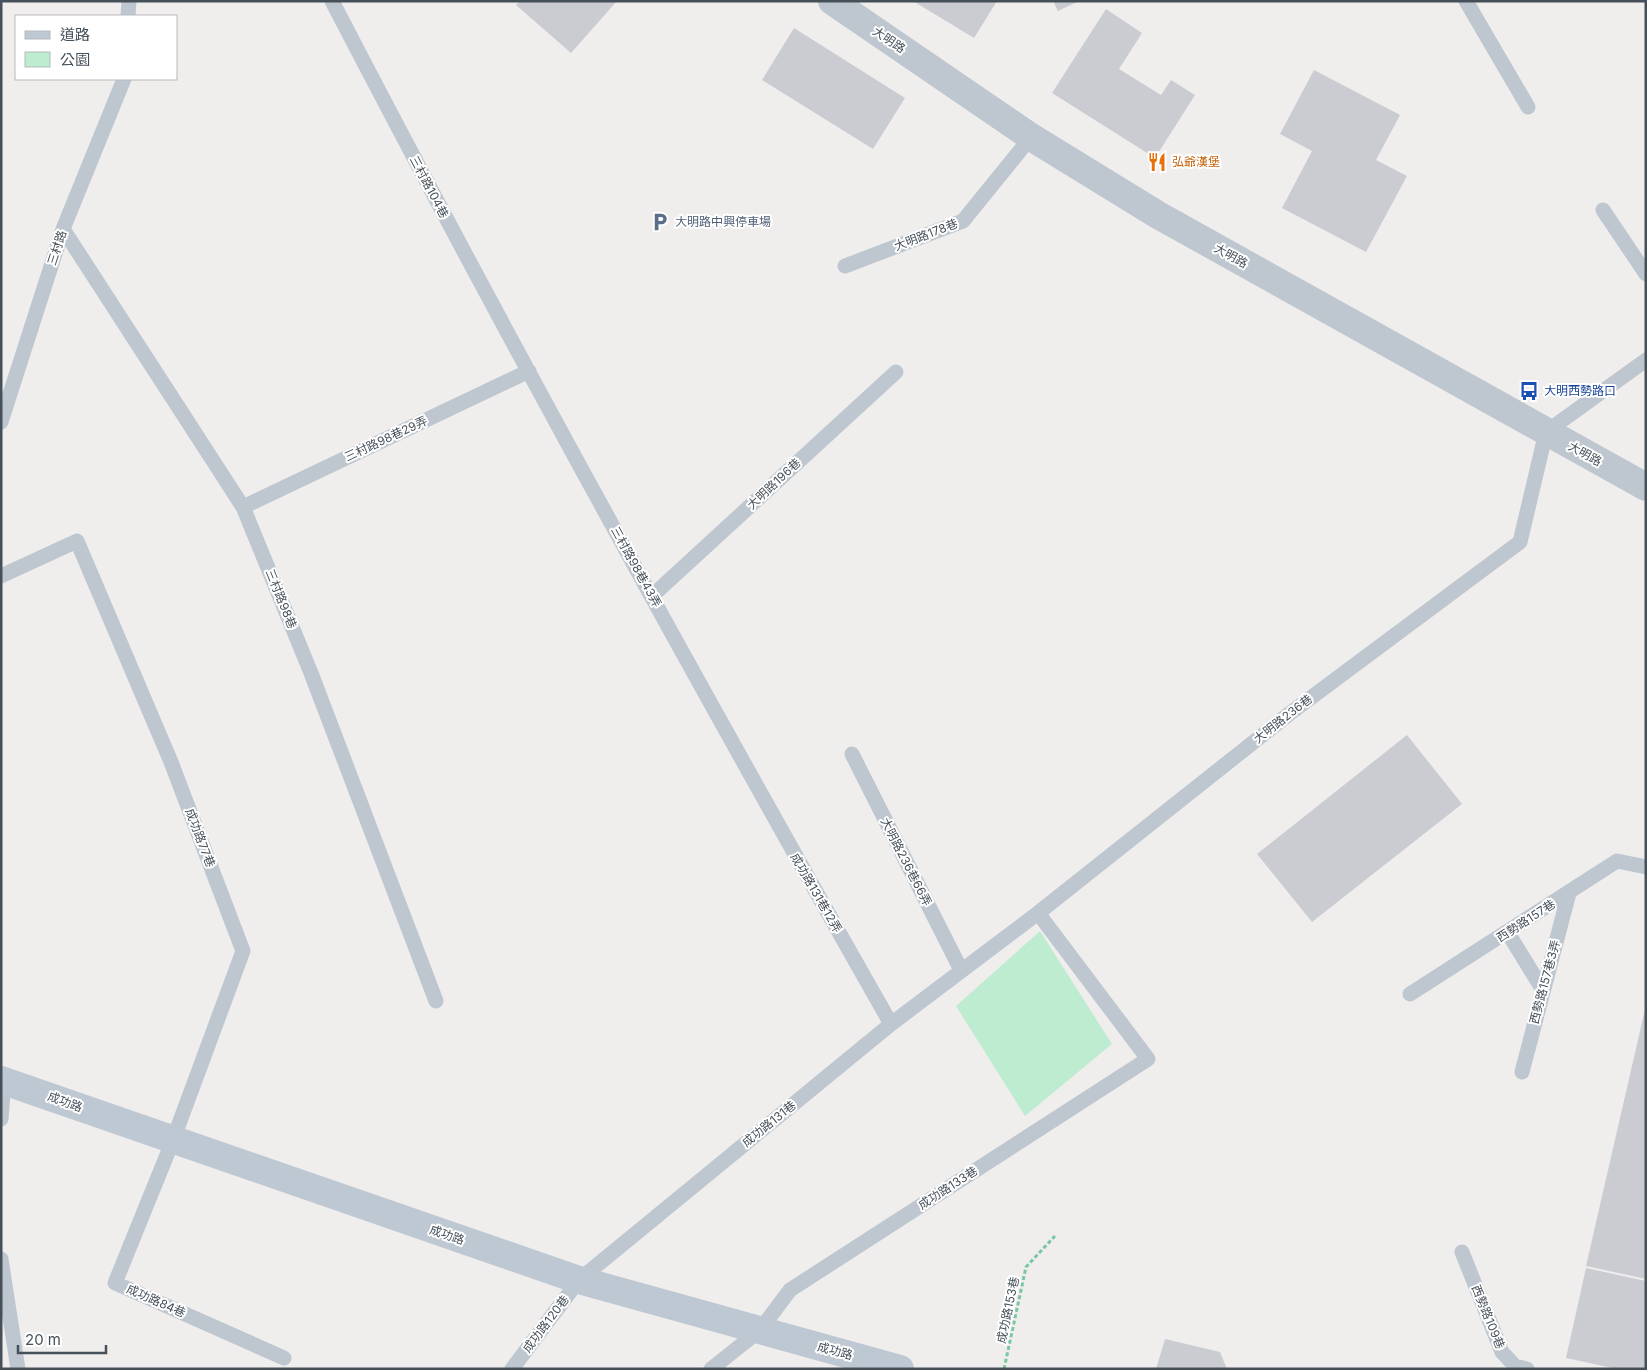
<svg xmlns="http://www.w3.org/2000/svg" width="1647" height="1370" font-family="Inter,'Noto Sans TC',sans-serif">
<style>
.green{fill:#bdecd0}
.building{fill:#caccd2}
.lines{fill:none;stroke-linecap:round;stroke-linejoin:round}
.path{stroke:#77c8a1;stroke-width:3;stroke-dasharray:4 2.5;stroke-linecap:butt}
.lane{stroke:#bec7cf;stroke-width:15}
.street{stroke:#bec7cf;stroke-width:28}
.secondary{stroke:#bec8d3;stroke-width:28}
.labels{text-anchor:middle;stroke-width:4;stroke-linejoin:round;paint-order:stroke}
.street-label{font-size:12px;fill:#465059;stroke:#fff}
.food-label{font-size:12px;fill:#c56008;stroke:#fff;text-anchor:start}
.service-label{font-size:12px;fill:#4e5e75;stroke:#fff;text-anchor:start}
.transit-label{font-size:12px;fill:#164399;stroke:#fff;text-anchor:start}
</style>
<rect width="100%" height="100%" fill="#f0eded"/>
<path class="green" d="M1040,931l72,113 -87,72 -69,-110z"/>
<path class="building" d="M520,1h97l-46,52 -55,-48z
M913,1h84l-23,37z
M1053,1h26l-21,10z
M1106,9l36,24 -23,36 42,26 10,-15 24,15 -40,63 -103,-65z
M794,28l111,70 -32,51 -111,-69z
M1314,70l86,45 -24,45 31,16 -41,76 -84,-44 30,-57 -32,-17z
M1407,735l55,69 -150,118 -55,-68z
M1646,1005v274l-60,-13z
M1586,1268l60,13v88h-29l-51,-11z
M1165,1339l55,13 7,17h-71z"/>
<g class="lines">
<path class="path" d="M1004,1369l22,-102 29,-31"/>
<path class="lane" d="M332,1c179,345 367,685 559,1023
M1466,1l62,106
M128,16l1,-15
M1603,210l43,64
M63,229l180,278 68,166 125,328
M845,266l118,-45 68,-84
M1,422l62,-193 61,-150
M243,507l286,-136
M1,576l76,-35 94,221 72,189 -70,189 -58,143 169,75
M652,596l244,-224
M852,754l109,216
M1508,933l35,57
M1410,994l207,-133 29,6
M1522,1072l47,-179
M1,1119l3,-39
M1462,1252l40,100 13,14 12,3
M1,1259l17,110
M512,1369l67,-89 312,-256 147,-111 251,-199 231,-172 26,-110 100,-72
M711,1369l49,-39 30,-40 358,-231 -110,-146"/>
<path class="street" d="M832,1l199,136 127,78 488,272"/>
<path class="secondary" d="M1,1080l578,200 321,89"/>
</g>
<defs>
<g id="restaurant-bare" transform="scale(1.5)"><path d="M-5-6h1v4h1v-4h1v4h1v-4h1v5L-1.5 .5V6h-2V.5L-5-1ZM5-6V6H3V1.5H1.5Q1.5-4 5-6Z" fill="#e8710a" stroke="#fff" stroke-width="2.5" paint-order="stroke"/></g>
<g id="parking-bare" transform="scale(1.5)"><path d="M-3.5-5.5H1a3.5 3.5 0 0 1 0 7H-1V5.5H-3.5ZM-1-3.4V-.6H.8a1.4 1.4 0 0 0 0-2.8Z" fill="#5c6f8a" stroke="#fff" stroke-width="2.5" paint-order="stroke"/></g>
<g id="bus-bare" transform="scale(1.5)"><path d="M-5-6H5V4H4V6H2V4H-2V6H-4V4H-5ZM-3.5-4V0h7V-4ZM-3.5 1.2v1.5H-2V1.2ZM2 1.2v1.5H3.5V1.2Z" fill="#1a4fb4" stroke="#fff" stroke-width="2.5" paint-order="stroke"/></g>
</defs>
<g fill-rule="evenodd">
<use href="#restaurant-bare" x="1157" y="162"/>
<use href="#parking-bare" x="660" y="222"/>
<use href="#bus-bare" x="1529" y="391"/>
</g>
<g class="labels">
<g class="street-label">
<text transform="translate(889 40) rotate(34)" y="4">大明路</text>
<text transform="translate(429 187) rotate(62)" y="4">三村路104巷</text>
<text transform="translate(926 235) rotate(-21)" y="4">大明路178巷</text>
<text transform="translate(57 248) rotate(-72)" y="4">三村路</text>
<text transform="translate(1231 256) rotate(29)" y="4">大明路</text>
<text transform="translate(386 439) rotate(-25)" y="4">三村路98巷29弄</text>
<text transform="translate(1585 454) rotate(29)" y="4">大明路</text>
<text transform="translate(774 484) rotate(-43)" y="4">大明路196巷</text>
<text transform="translate(636 567) rotate(61)" y="4">三村路98巷43弄</text>
<text transform="translate(281 599) rotate(68)" y="4">三村路98巷</text>
<text transform="translate(1283 719) rotate(-38)" y="4">大明路236巷</text>
<text transform="translate(200 838) rotate(69)" y="4">成功路77巷</text>
<text transform="translate(906 862) rotate(63)" y="4">大明路236巷66弄</text>
<text transform="translate(816 893) rotate(60)" y="4">成功路131巷12弄</text>
<text transform="translate(1526 921) rotate(-33)" y="4">西勢路157巷</text>
<text transform="translate(1545 982) rotate(-75)" y="4">西勢路157巷3弄</text>
<text transform="translate(65 1102) rotate(20)" y="4">成功路</text>
<text transform="translate(769 1124) rotate(-39)" y="4">成功路131巷</text>
<text transform="translate(948 1188) rotate(-33)" y="4">成功路133巷</text>
<text transform="translate(447 1235) rotate(19)" y="4">成功路</text>
<text transform="translate(156 1301) rotate(24)" y="4">成功路84巷</text>
<text transform="translate(1008 1310) rotate(-78)" y="4">成功路153巷</text>
<text transform="translate(1488 1317) rotate(68)" y="4">西勢路109巷</text>
<text transform="translate(546 1324) rotate(-53)" y="4">成功路120巷</text>
<text transform="translate(835 1351) rotate(15)" y="4">成功路</text>
</g>
<g class="food-label">
<text x="1172" y="166">弘爺漢堡</text>
</g>
<g class="service-label">
<text x="675" y="226">大明路中興停車場</text>
</g>
<g class="transit-label">
<text x="1544" y="395">大明西勢路口</text>
</g>
</g>
<rect width="1647" height="1370" fill="none" stroke="#465059" stroke-width="5"/>
<rect x="15" y="15" width="162" height="65" fill="#ffffff" stroke="#b5b9bd"/>
<rect x="25" y="31" width="25" height="8" fill="#bec8d3" stroke="#b5b9bd"/>
<text x="60" y="40" font-size="15" fill="#465059">道路</text>
<rect x="25" y="52" width="25" height="15" fill="#bdecd0" stroke="#b5b9bd"/>
<text x="60" y="65" font-size="15" fill="#465059">公園</text>
<path d="M18 1345v8h88v-8" fill="none" stroke="#465059" stroke-width="2.5"/>
<text x="25" y="1345" font-size="15" fill="#465059" stroke="#ffffff" stroke-width="4" paint-order="stroke">20 m</text>
</svg>
